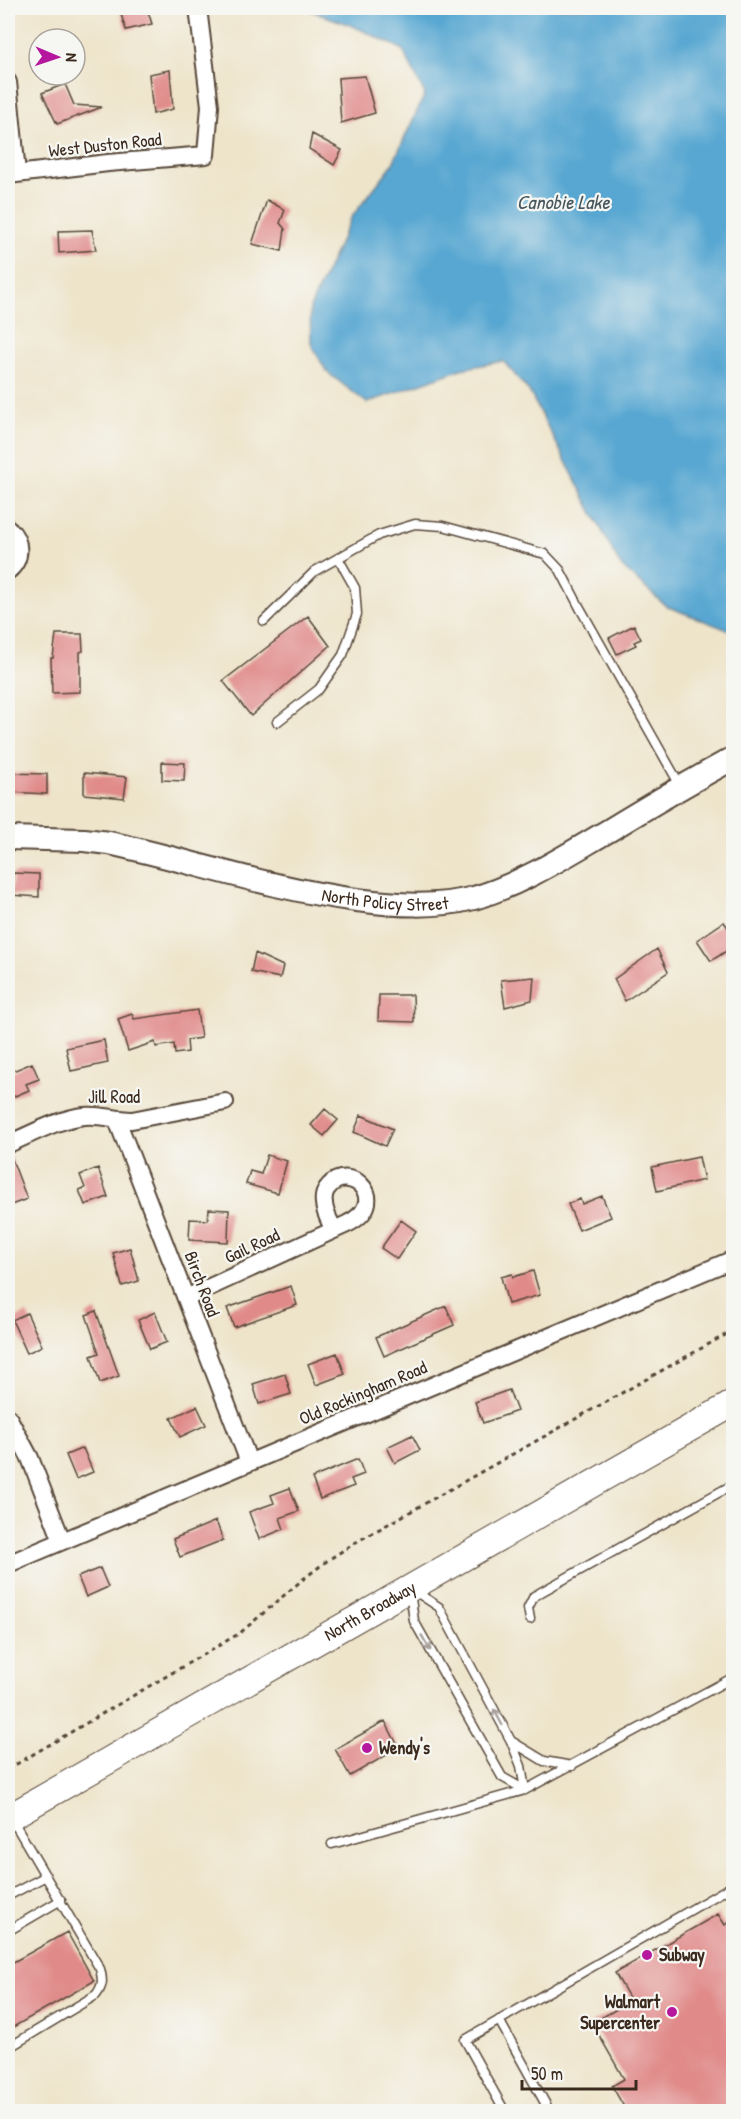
<svg xmlns="http://www.w3.org/2000/svg" width="741" height="2119" font-family="'Patrick Hand',sans-serif">
<style>
.water{fill:#59a7d2;stroke:#4a6878;stroke-width:1.5}
.building{fill:#e08b8a}
.lines{fill:none;stroke-linecap:round;stroke-linejoin:round}
.lane-casing{stroke:#564638;stroke-width:11}
.street-casing{stroke:#564638;stroke-width:20}
.secondary-casing{stroke:#564638;stroke-width:26}
.primary-casing{stroke:#564638;stroke-width:28}
.path{stroke:#564638;stroke-width:3;stroke-dasharray:4.5 4.5;stroke-linecap:butt}
.lane{stroke:#fff;stroke-width:8}
.street{stroke:#fff;stroke-width:16}
.secondary{stroke:#fff;stroke-width:22}
.primary{stroke:#fff;stroke-width:26}
.oneway{stroke:#a79f9a}
.poi-dot{fill:#b5179e;stroke:#f6f6f2;stroke-width:2}
.labels{text-anchor:middle;stroke-width:4.5;stroke-linejoin:round;paint-order:stroke}
.street-label{font-size:18px;fill:#3b2a1e;stroke:#f6f6f2}
.poi-label{font-size:18px;font-weight:bold;fill:#3b2a1e;stroke:#f6f6f2;text-anchor:start}
.water-label{font-size:20px;font-style:italic;fill:#46565d;stroke:#f6f6f2}
</style>
<rect width="100%" height="100%" fill="#f6f6f2"/>
<filter id="ink" filterUnits="userSpaceOnUse"><feTurbulence type="fractalNoise" baseFrequency=".0167" numOctaves="2"/><feDisplacementMap in="SourceGraphic" scale="12" xChannelSelector="R" yChannelSelector="G"/><feConvolveMatrix kernelMatrix="1 2 1 2 8 2 1 2 1" color-interpolation-filters="sRGB"/></filter>
<filter id="wash" filterUnits="userSpaceOnUse"><feTurbulence type="fractalNoise" baseFrequency=".008" numOctaves="4" result="noise"/><feDisplacementMap in="SourceGraphic" scale="24" xChannelSelector="R" yChannelSelector="G"/><feGaussianBlur stdDeviation="1.35" result="paint"/><feColorMatrix in="noise" values="0 0 0 0 0 0 0 0 0 0 0 0 0 0 0 0 0 1.4 0 .05"/><feComposite in="paint" operator="in"/></filter>
<g filter="url(#wash)">
<rect width="100%" height="100%" fill="#eee4ca"/>
<path class="water" d="M303,8h430v624l-67,-26 -46,-41 -91,-174 -26,-30 -42,8 -94,34 -40,-31 -16,-28 -1,-36 41,-90 41,-53 33,-71 -23,-45 -49,-23z"/>
<g id="blocks">
<path class="building" d="M119,8h28l5,16 -26,6z
M170,70l3,39 -20,5 -4,-40z
M365,76l10,37 -34,10 -3,-45z
M65,84l9,21 28,2 -45,17 -15,-31z
M312,134l30,16 -8,15 -25,-16z
M267,200l18,10 -5,13 5,6 -3,22 -30,-7z
M92,230l4,20 -37,3 -1,-22z
M308,616l22,30 -79,70 -28,-35z
M634,625l7,14 -7,3 2,3 -19,9 -8,-16z
M56,634h26l1,17 -3,1v40l-28,1 -1,-35h2z
M162,762l23,1 -1,18 -22,-1z
M8,773l39,1v20l-39,-2z
M84,773l43,4 -3,21 -40,-4z
M13,873l26,1v23l-28,-2z
M724,922l10,14v10l-23,15 -14,-21z
M657,949l11,23 -43,29 -11,-22z
M255,953l28,13 -3,12 -29,-6z
M534,977l-2,23 -27,7 -4,-27z
M379,995h34l1,27 -36,-1z
M197,1010l4,28 -14,2 1,12 -13,2 -1,-10 -18,3 -1,-5 -27,9 -10,-32 14,-5 2,5z
M104,1040l4,23 -37,8 -5,-23z
M32,1063l7,16 -13,5 3,6 -21,9v-26z
M325,1109l13,11 -14,16 -13,-11z
M361,1115l32,14 -8,17 -31,-14z
M8,1154h2l17,45 -16,6 -3,-8z
M267,1155l20,6 -9,32 -32,-9 4,-13 11,3z
M699,1157l5,23 -47,11 -5,-24z
M98,1168l10,29 -23,8 -6,-15 6,-2 -5,-13z
M602,1196l9,21 -32,13 -11,-26 12,-5 2,5z
M209,1209l20,1 -1,32 -39,-2 1,-21 18,1z
M401,1220l15,11 -19,28 -16,-11z
M130,1248l9,33 -17,5 -9,-33z
M533,1271l7,24 -32,9 -7,-27 11,-3 1,3z
M291,1286l6,19 -63,22 -7,-19z
M446,1306l8,19 -70,31 -8,-19z
M96,1311l23,65 -19,7 -9,-27 8,-3 -13,-38z
M155,1312l12,30 -17,7 -12,-29z
M27,1313l15,33 -15,7 -15,-33z
M337,1353l8,21 -29,11 -8,-21z
M285,1374l6,20 -32,10 -6,-20z
M509,1390l8,21 -34,12 -8,-21z
M197,1406l9,19 -26,12 -9,-19z
M412,1435l8,15 -25,13 -8,-16z
M83,1448l10,24 -17,7 -10,-24z
M358,1459l6,15 -13,5 3,7 -34,13 -8,-21z
M290,1488l9,23 -19,7 4,11 -25,10 -10,-27 25,-9 -3,-8z
M216,1521l7,19 -43,17 -7,-18z
M100,1568l8,19 -22,10 -8,-20z
M385,1721l14,27 -49,28 -15,-27z
M718,1914l7,11 9,-5v192h-107l-15,-26 12,-7 -32,-56 39,-22 -16,-28z
M67,1932l27,49 -86,49v-65z"/>
</g>
</g>
<g filter="url(#ink)">
<use href="#blocks" fill-opacity="0" stroke="#564638" stroke-width="1.5"/>
<g class="lines">
<g class="lane-casing">
<path id="lane" d="M264,621l51,-50 64,-36 36,-11 28,2 102,28 15,16 20,38 101,179
M277,722l42,-33 24,-34 14,-41 -2,-26 -17,-30
M413,1590l26,17 72,134 10,25 4,24
M410,1591l4,30 88,156 23,13
M530,1619l-2,-11 6,-12 200,-112
M511,1741l33,20 28,5
M332,1844l193,-54 209,-113
M8,1896l38,-20
M8,1931l53,-31
M499,2020l51,92
M8,2048l88,-53c7,-9 7,-15 4,-26l-88,-150
M505,2112l-40,-72 269,-155"/>
</g>
<g class="street-casing">
<path id="street" d="M8,82l9,91
M8,175l100,-12 98,-8 4,-49 -12,-98
M8,528c14,13 14,31 0,43
M117,1120l132,342
M8,1144c24,-10 50,-25 76,-28 16,-2 31,4 48,4l93,-18
M186,1298l161,-74c45,-22 4,-62 -18,-38 -4,4 -6,11 -5,17 0,9 6,19 10,27
M8,1417l22,41 32,83
M8,1564l726,-305"/>
</g>
<g class="secondary-casing">
<g id="secondary">
<path id="s1" d="M8,838l76,2 25,3c83,18 163,46 248,57 39,5 78,8 117,-2 48,-14 91,-42 134,-67 41,-25 83,-50 126,-73"/>
</g>
</g>
<g class="primary-casing">
<g id="primary">
<path id="s2" d="M8,1818l726,-415"/>
</g>
</g>
<path class="path" d="M8,1769l232,-136 62,-53 26,-20 30,-19 376,-211"/>
<use href="#lane" class="lane"/>
<use href="#street" class="street"/>
<use href="#secondary" class="secondary"/>
<use href="#primary" class="primary"/>
</g>
<defs><path id="oneway-shaft" d="M-6 0H5M1.5-3L5.5 0L1.5 3" fill="none" stroke-width="1.6" stroke-linecap="round" stroke-linejoin="round" transform="scale(1.5)"/></defs>
<g class="oneway">
<use href="#oneway-shaft" transform="translate(426 1643) rotate(60)"/>
<use href="#oneway-shaft" transform="translate(498 1717) rotate(-118)"/>
</g>
</g>
<g class="poi-dot">
<circle cx="367" cy="1748" r="6"/>
<circle cx="647" cy="1955" r="6"/>
<circle cx="672" cy="2012" r="6"/>
</g>
<g class="labels">
<g class="street-label">
<text transform="translate(105 145) rotate(-6)" y="6">West Duston Road</text>
<text dy="6" stroke="none"><textPath href="#s1" startOffset="384">North Policy Street</textPath></text>
<text x="114" y="1103">Jill Road</text>
<text transform="translate(252 1246) rotate(-25)" y="6">Gail Road</text>
<text transform="translate(202 1284) rotate(69)" y="6">Birch Road</text>
<text transform="translate(363 1393) rotate(-23)" y="6">Old Rockingham Road</text>
<text dy="6" stroke="none"><textPath href="#s2" startOffset="417">North Broadway</textPath></text>
</g>
<g class="poi-label">
<text x="379" y="1754">Wendy's</text>
<text x="659" y="1961">Subway</text>
<text x="660" y="2008" text-anchor="end">Walmart<tspan x="660" dy="21">Supercenter</tspan></text>
</g>
<g class="water-label">
<text x="563" y="209">Canobie Lake</text>
</g>
</g>
<rect width="741" height="2119" fill="none" stroke="#f6f6f2" stroke-width="30"/>
<g transform="translate(57 57) rotate(92)"><circle r="28" fill="#f6f6f2" stroke="#aba49d" stroke-width="1.5"/>
<path d="M0-4.5L10 22L0 15L-10 22Z" fill="#b5179e"/>
<text y="-9" font-size="16" font-weight="bold" text-anchor="middle" fill="#3b2a1e">N</text>
</g>
<path d="M522 2080v9h114v-9" fill="none" stroke="#3b2a1e" stroke-width="3"/>
<text x="531" y="2080" font-size="18" fill="#3b2a1e" stroke="#f6f6f2" stroke-width="4.5" paint-order="stroke">50 m</text>
</svg>
